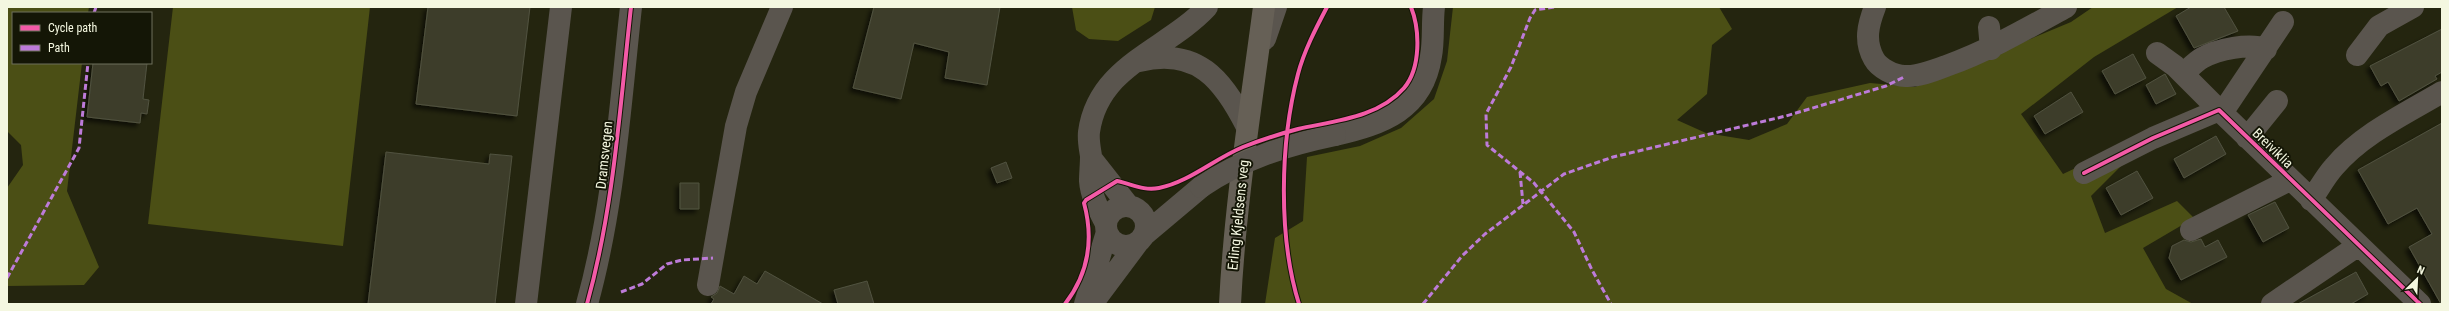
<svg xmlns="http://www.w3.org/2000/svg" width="2449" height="311" font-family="'Roboto Condensed',sans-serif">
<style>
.green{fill:#4b4f15}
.building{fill:#3d3e2c;stroke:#51523f;filter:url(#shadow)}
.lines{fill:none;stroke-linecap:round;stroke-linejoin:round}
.minor{stroke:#5a554e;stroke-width:22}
.highway{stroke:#666056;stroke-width:22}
.minor-bridge{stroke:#5a554e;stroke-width:22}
.quiet{stroke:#bd7bd9;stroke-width:3;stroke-dasharray:6 3;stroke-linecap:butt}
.cycleway-casing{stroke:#141606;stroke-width:6}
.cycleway{stroke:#f35aa7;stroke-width:4}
.labels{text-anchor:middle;stroke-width:4;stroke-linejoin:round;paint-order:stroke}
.street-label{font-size:14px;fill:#f4f7e0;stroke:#141606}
</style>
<defs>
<filter id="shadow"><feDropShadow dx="-3.5" dy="3.5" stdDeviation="2" flood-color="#0009"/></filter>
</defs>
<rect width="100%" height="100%" fill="#24250f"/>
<path class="green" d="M7,7h82l-1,6h-75v50h69l-15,128 32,76 -15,18 -77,1v-98l16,-23 -2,-20 -14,-14z
M173,7h197l-27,239 -195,-22z
M1072,7h83l-4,13 -33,21 -29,-2 -13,-9z
M1453,7h266l13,22 -20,16 -5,49 -30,26 29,13 43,7 38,-16 20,-27 63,-14 45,4 156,-65 22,-15h85l-84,50 -73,57 42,60 42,-20 21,7 -35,35 14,37 72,-32 17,17 -51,30 23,41 27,15h-928l10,-66 28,-17 4,-64 53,-11 41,-18 33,-29 13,-38z"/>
<path class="building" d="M428,7h102l-13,109 -101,-12z
M874,7h126l-13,78 -42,-7 4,-26 -35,-9 -13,56 -48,-11z
M2191,7h33l14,24 -44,17 -18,-32z
M2442,29v43l-7,4 2,3 -38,22 -11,-19 -7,4 -11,-20z
M2133,54l13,24 -31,16 -13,-23z
M93,63h54l-4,36 6,1 -2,14 -6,-1 -1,10 -53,-6z
M2165,74l11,20 -20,10 -10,-19z
M2071,92l12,20 -38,22 -11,-18z
M2442,123v181h-1l-32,-57 23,-13 -15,-26 -29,16 -30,-54z
M2216,136l10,18 -42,24 -10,-19z
M386,152l103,12 1,-10 22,2 -17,148h-127z
M1006,162l6,16 -15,5 -6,-15z
M2137,171l16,27 -32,17 -15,-27z
M680,183h19v26h-19z
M2275,202l14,26 -26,14 -15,-27z
M2201,239l4,8 13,-7 9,17 -46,23 -12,-22 3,-12 12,-6 7,2z
M765,271l58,33h-112l3,-5 -3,-2 6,-4 3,-7 14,8 10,-18 13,8z
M2356,272l12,22 -17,10h-53z
M867,281l7,23h-36l-4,-14z"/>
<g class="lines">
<path class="minor" d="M1875,7c-7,18 -11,34 -1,52 5,9 20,17 31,17 13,1 28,-5 41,-10 42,-15 80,-37 120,-59
M1989,27l2,22
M1265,39l11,-32
M2157,53l18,13 44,44
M2357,55l22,-29 34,-19
M1139,61c58,-14 84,18 108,66
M2183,74c6,-5 12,-12 19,-16 16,-9 47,-15 64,-9
M2222,113l61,-91
M1335,135c48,-11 88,-25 96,-79 3,-16 1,-33 3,-49
M2247,138l30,-37
M1091,158l37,47
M2084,173l69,-35 66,-28 201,194
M2311,200c8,-11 14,-23 23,-33 28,-33 71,-53 108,-75
M1106 226a20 20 0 1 1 40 0a20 20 0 1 1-40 0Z
M1106,224c-7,-14 -15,-28 -16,-43 0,-8 1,-16 1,-25 -1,-7 -3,-16 -2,-24 9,-67 78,-82 118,-125
M2191,230l99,-50
M1144,235l57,-48
M708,285l28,-159 10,-34 36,-85
M526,304l35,-297
M587,304c27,-97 33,-198 44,-297
M1085,304l22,-72
M1092,304l47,-63
M2272,304l87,-59"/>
<path class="highway" d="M1230,304c5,-100 21,-198 34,-297"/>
<path class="minor-bridge" d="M1201,187c41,-28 86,-42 134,-52"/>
<path class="quiet" d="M1554,7l-19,3 -5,8 -19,49 -25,47 1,31 47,38 40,49 18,38 19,34
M94,13l2,-6
M1520,172l3,32
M7,278l72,-130 9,-85
M621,292l21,-8 25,-20 15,-4 31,-2
M1423,304l39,-48 23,-22 79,-60 49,-17 173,-41 100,-30 18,-9"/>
<g class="cycleway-casing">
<path id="cycleway" d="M2084,173l69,-35 66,-28 201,194
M587,304c27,-97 33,-198 44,-297
M1065,304c24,-31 29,-64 19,-101l2,-3 31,-19c15,3 26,10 42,7 30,-6 55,-29 84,-41 18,-7 36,-13 55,-18 35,-8 80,-11 106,-41 17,-20 16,-58 7,-81
M1299,304c-21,-67 -19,-162 -1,-230 6,-23 18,-46 29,-67"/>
</g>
<use href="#cycleway" class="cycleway"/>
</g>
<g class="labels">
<g class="street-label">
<text transform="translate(2273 148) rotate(44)" y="5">Breiviklia</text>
<text transform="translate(604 155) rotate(-84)" y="5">Dramsvegen</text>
<text transform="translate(1238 215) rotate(-84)" y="5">Erling Kjeldsens veg</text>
</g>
</g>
<rect width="2449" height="311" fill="none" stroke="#f4f7e0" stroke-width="16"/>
<rect x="12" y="12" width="140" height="52" fill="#141606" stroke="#6e705d"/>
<rect x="20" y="25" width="20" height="6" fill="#f35aa7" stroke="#6e705d"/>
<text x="48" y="32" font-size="12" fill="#f4f7e0">Cycle path</text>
<rect x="20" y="45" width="20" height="6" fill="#bd7bd9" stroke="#6e705d"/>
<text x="48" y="52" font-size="12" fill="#f4f7e0">Path</text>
<g transform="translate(2417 279) rotate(24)" stroke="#141606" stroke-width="3" paint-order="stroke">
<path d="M0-3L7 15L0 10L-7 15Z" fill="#f4f7e0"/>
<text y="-6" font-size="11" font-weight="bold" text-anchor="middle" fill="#f4f7e0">N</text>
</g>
</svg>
